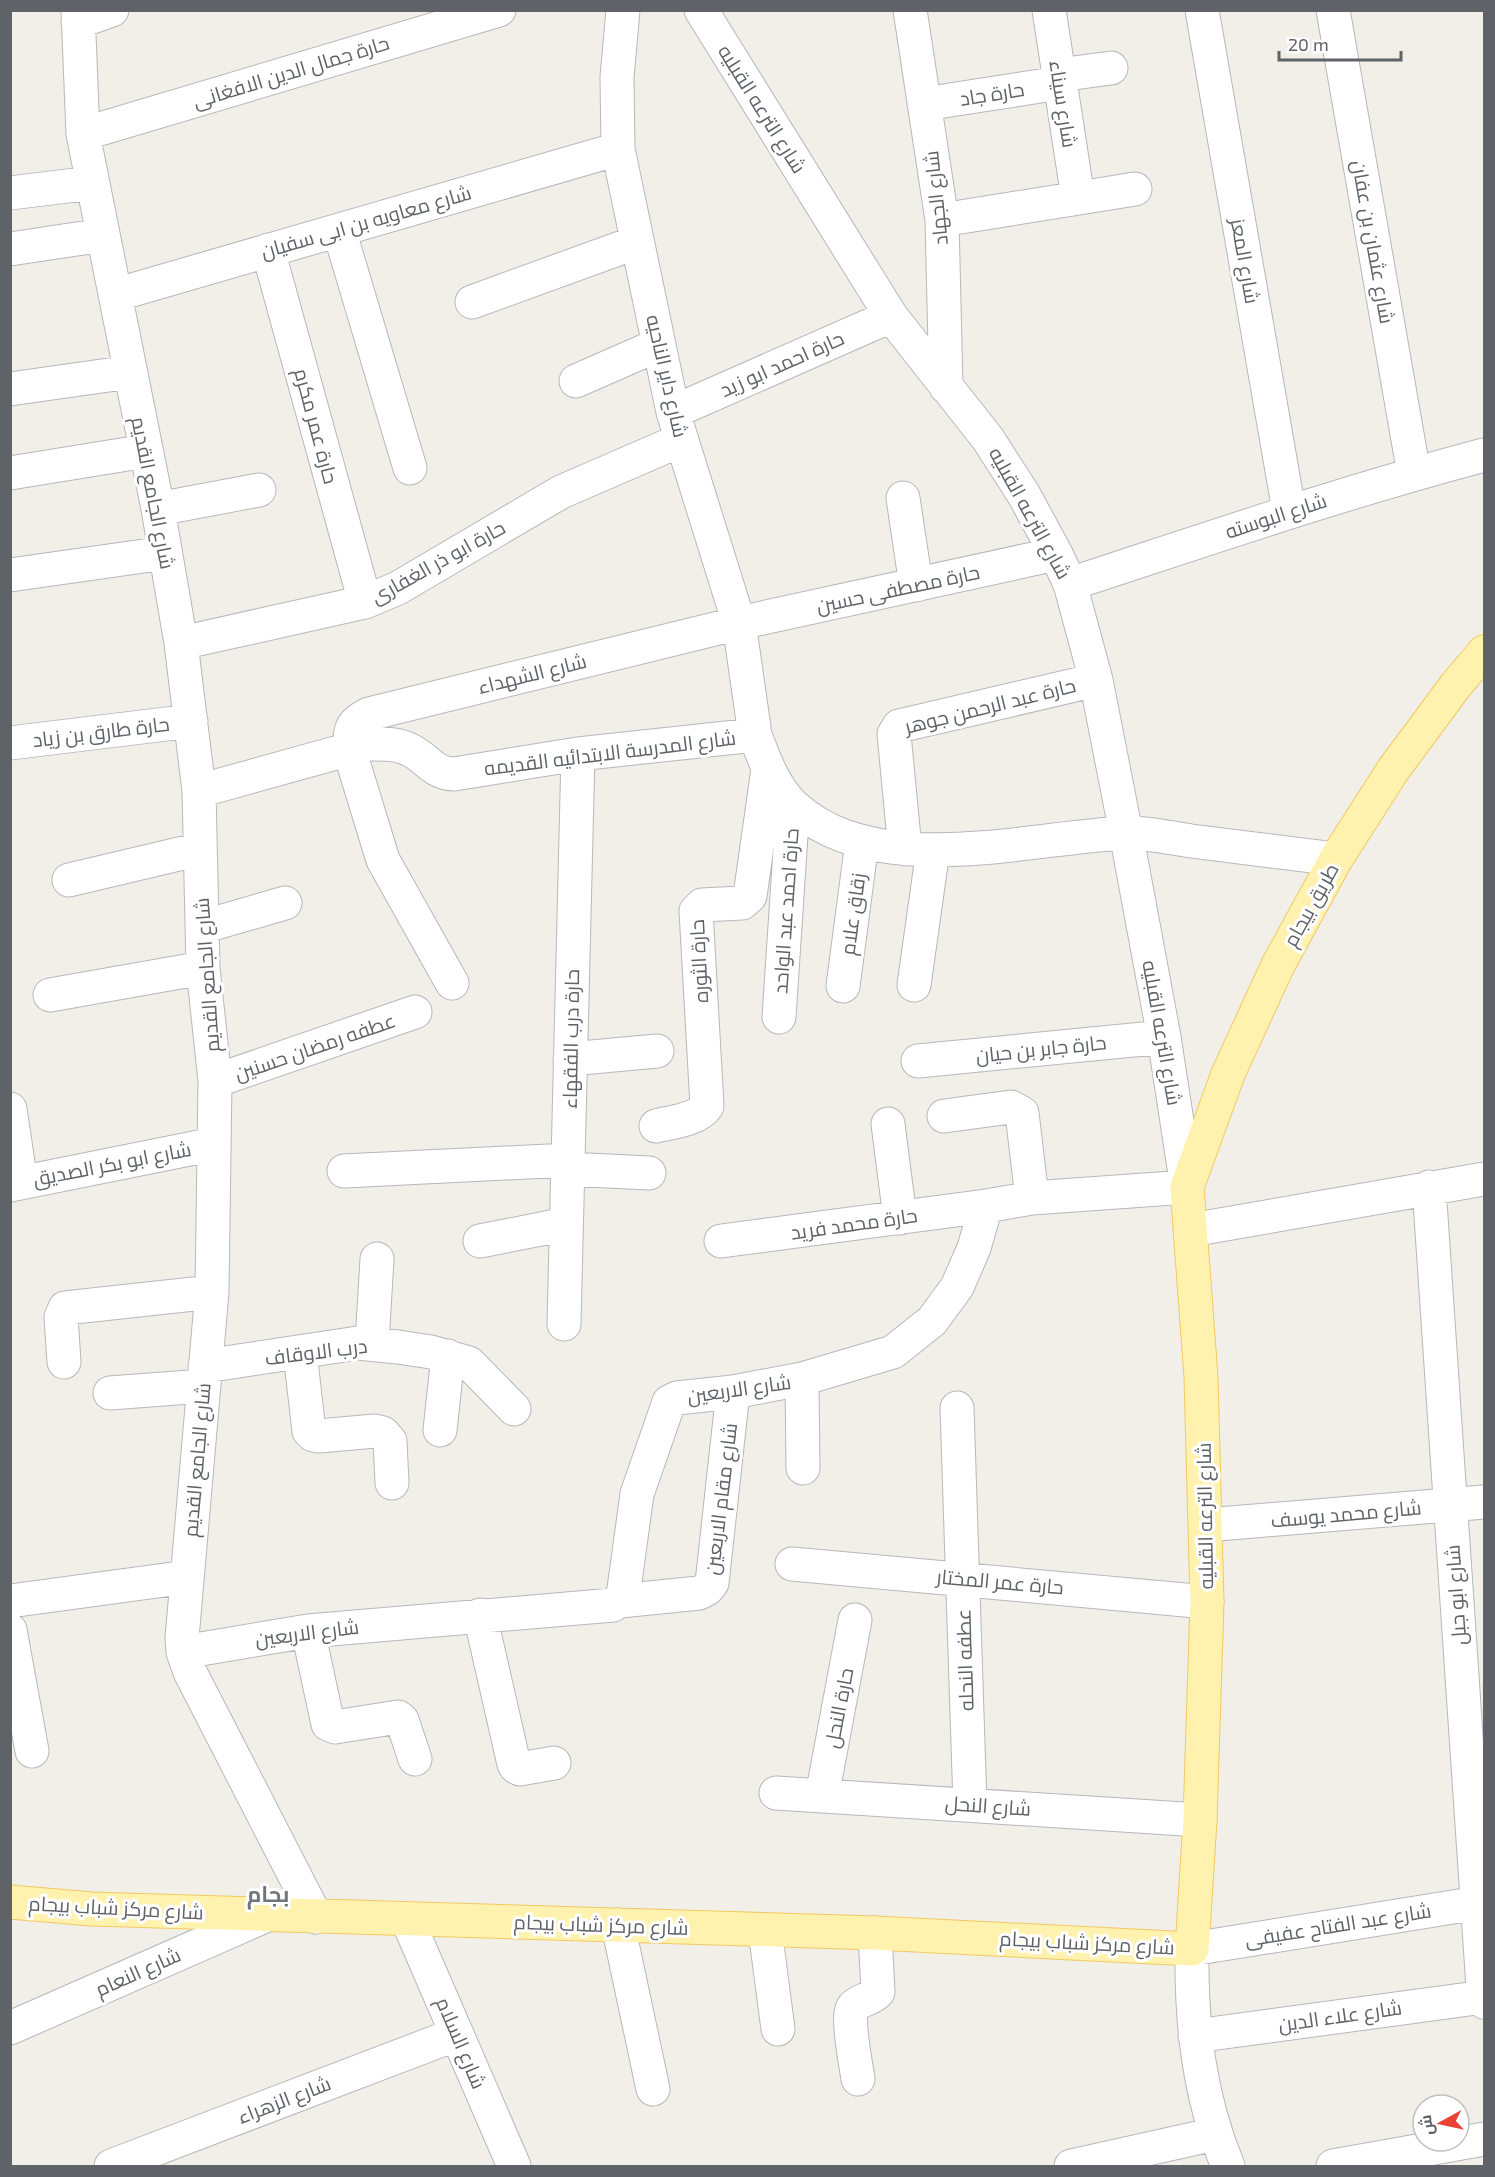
<svg xmlns="http://www.w3.org/2000/svg" width="1495" height="2177" font-family="'Exo 2',Cairo,sans-serif">
<style>
.lines{fill:none;stroke-linecap:round;stroke-linejoin:round}
.minor-casing{stroke:#b5b8bc;stroke-width:35}
.major-casing{stroke:#f2c960;stroke-width:35}
.minor{stroke:#fff;stroke-width:33}
.major{stroke:#fff2af;stroke-width:33}
.labels{text-anchor:middle;stroke-width:6;stroke-linejoin:round;paint-order:stroke}
.street-label{font-size:20px;fill:#5f6368;stroke:#fff}
.quarter-label{font-size:22px;font-weight:bold;fill:#70757a;stroke:#fff}
</style>
<rect width="100%" height="100%" fill="#f1efe8"/>
<g class="lines">
<g class="minor-casing">
<path id="minor" d="M78,10l5,124 75,375 23,134 18,148 4,177 12,113 -3,211 -30,346 1,14 7,20 126,245
M623,10l-6,67 1,72 55,263 66,211 16,112
M701,10l190,306 97,123 36,56 32,59 14,30 26,96 30,153 38,204 23,150 -155,11 -46,8 -265,35
M910,10l32,210 4,167
M1049,10l29,188
M1202,10l87,501
M1333,10l81,464
M78,22l34,-12
M1059,75l52,-7
M924,104l136,-21
M83,134l416,-124
M10,193l82,-10
M942,220l193,-31
M339,230l71,238
M10,249l93,-14
M268,250l97,352
M115,295l503,-146
M472,302l165,-60
M576,381l82,-36
M10,389l120,-17
M673,412l218,-96
M10,473l136,-22
M903,498l13,87
M158,509l101,-19
M10,575l155,-22
M1070,584c138,-45 274,-92 414,-129
M181,643l184,-41 33,-14 163,-96 120,-52
M10,743l181,-22
M199,791l169,-47c14,0 29,-1 42,6 17,8 24,24 44,24l124,-20 177,-19c9,24 20,54 39,71 80,75 233,32 330,27 22,-1 46,5 67,8 49,6 97,12 145,18
M905,849l-11,-115 5,-8 197,-46
M69,880l131,-31
M202,927l83,-24
M452,983l-69,-123 -34,-111c2,-20 0,-25 20,-35l370,-91 317,-69
M914,985l19,-135
M843,986l19,-144
M50,995l153,-27
M779,1017l14,-212
M570,1059l87,-8
M918,1061l246,-24
M215,1081l200,-69
M10,1109l11,74
M944,1116l67,-9 11,6 10,85
M888,1124l12,94
M656,1126c15,-4 42,-6 51,-20l-11,-195 6,-6 40,-2 8,-7 18,-127
M567,1169l82,4
M344,1171l224,-11
M10,1185l204,-41
M1429,1187l55,815
M1191,1230l293,-51
M480,1241l86,-17
M564,1324l14,-570
M372,1343l5,-84
M300,1353l9,78 4,4 6,1 56,-5 8,2 7,8 2,42
M64,1362l-3,-45 4,-9 147,-16
M205,1366l153,-23 40,4 33,5 38,11 45,46
M802,1379l1,89
M110,1393l93,-7
M957,1408l13,397
M440,1430l8,-74
M1206,1525l278,-23
M792,1564l415,38
M10,1601l177,-24
M620,1601l79,-8 8,-4 5,-6 21,-191
M480,1615l34,149 2,3 4,2 34,-6
M10,1630l22,121
M308,1631l20,93 7,3 63,-10 4,3 13,39
M183,1652l125,-21 305,-26 10,-9 14,-102 32,-92 8,-4 56,-6 69,-13 91,-27 39,-31 25,-34 17,-39 12,-42
M776,1793l424,27
M822,1796l33,-176
M407,1919l107,247
M618,1925l35,164
M765,1930l13,99
M10,2028l255,-112
M1195,2036l289,-39
M858,2079c-2,-14 -12,-64 -5,-72 7,-8 18,-7 25,-15l-3,-59
M111,2166l346,-132
M1071,2166l144,-32
M1228,2166c-29,-69 -37,-142 -36,-217l292,-47
M1333,2166l151,-27"/>
</g>
<g class="major-casing">
<path id="major" d="M10,1902l82,7 783,24 317,16 8,-129 7,-218 -6,-225 -14,-190 41,-113 50,-109 58,-106 57,-89 63,-85 28,-33"/>
</g>
<use href="#minor" class="minor"/>
<use href="#major" class="major"/>
</g>
<g class="labels">
<g class="street-label">
<text transform="translate(291 72) rotate(-17)" y="7">حارة جمال الدين الافغانى</text>
<text transform="translate(992 94) rotate(-9)" y="7">حارة جاد</text>
<text transform="translate(1063 104) rotate(81)" y="7">شارع سيناء</text>
<text transform="translate(762 109) rotate(58)" y="7">شارع الترعه القبليه</text>
<text transform="translate(936 198) rotate(-96)" y="7">شارع الجهاد</text>
<text transform="translate(366 222) rotate(-16)" y="7">شارع معاويه بن ابى سفيان</text>
<text transform="translate(1373 242) rotate(80)" y="7">شارع عثمان بن عفان</text>
<text transform="translate(1245 261) rotate(80)" y="7">شارع المعز</text>
<text transform="translate(782 364) rotate(-24)" y="7">حارة احمد ابو زيد</text>
<text transform="translate(667 376) rotate(77)" y="7">شارع داير الناحيه</text>
<text transform="translate(316 426) rotate(75)" y="7">حارة عمر مكرم</text>
<text transform="translate(153 493) rotate(79)" y="7">شارع الجامع القديم</text>
<text transform="translate(1030 513) rotate(61)" y="7">شارع الترعه القبليه</text>
<text transform="translate(1276 516) rotate(-18)" y="7">شارع البوسته</text>
<text transform="translate(438 562) rotate(-29)" y="7">حارة ابو ذر الغفارى</text>
<text transform="translate(898 589) rotate(-12)" y="7">حارة مصطفى حسين</text>
<text transform="translate(532 674) rotate(-14)" y="7">شارع الشهداء</text>
<text transform="translate(990 706) rotate(-14)" y="7">حارة عبد الرحمن جوهر</text>
<text transform="translate(101 732) rotate(-7)" y="7">حارة طارق بن زياد</text>
<text transform="translate(610 753) rotate(-7)" y="7">شارع المدرسة الابتدائيه القديمه</text>
<text transform="translate(1311 905) rotate(-61)" y="7">طريق بيجام</text>
<text transform="translate(786 911) rotate(-86)" y="7">حارة احمد عبد الواحد</text>
<text transform="translate(853 914) rotate(-82)" y="7">زقاق علام</text>
<text transform="translate(699 961) rotate(-93)" y="7">حارة الثوره</text>
<text transform="translate(207 975) rotate(-94)" y="7">شارع الجامع القديم</text>
<text transform="translate(1162 1033) rotate(80)" y="7">شارع الترعه القبليه</text>
<text transform="translate(571 1039) rotate(-89)" y="7">حارة درب الفقهاء</text>
<text transform="translate(315 1047) rotate(-19)" y="7">عطفه رمضان حسنين</text>
<text transform="translate(1041 1049) rotate(-6)" y="7">حارة جابر بن حيان</text>
<text transform="translate(112 1164) rotate(-11)" y="7">شارع ابو بكر الصديق</text>
<text transform="translate(854 1224) rotate(-8)" y="7">حارة محمد فريد</text>
<text transform="translate(316 1352) rotate(-7)" y="7">درب الاوقاف</text>
<text transform="translate(739 1389) rotate(-8)" y="7">شارع الاربعين</text>
<text transform="translate(197 1460) rotate(-85)" y="7">شارع الجامع القديم</text>
<text transform="translate(721 1499) rotate(-83)" y="7">شارع مقام الاربعين</text>
<text transform="translate(1346 1514) rotate(-5)" y="7">شارع محمد يوسف</text>
<text transform="translate(1205 1516) rotate(-91)" y="7">شارع الترعه القبليه</text>
<text transform="translate(1000 1582) rotate(5)" y="7">حارة عمر المختار</text>
<text transform="translate(1456 1595) rotate(-94)" y="7">شارع ابو جبل</text>
<text transform="translate(307 1633) rotate(-7)" y="7">شارع الاربعين</text>
<text transform="translate(965 1660) rotate(-92)" y="7">عطفه النحله</text>
<text transform="translate(839 1708) rotate(-79)" y="7">حارة النحل</text>
<text transform="translate(988 1806) rotate(4)" y="7">شارع النحل</text>
<text transform="translate(116 1908) rotate(3)" y="7">شارع مركز شباب بيجام</text>
<text transform="translate(601 1925) rotate(2)" y="7">شارع مركز شباب بيجام</text>
<text transform="translate(1338 1925) rotate(-9)" y="7">شارع عبد الفتاح عفيفى</text>
<text transform="translate(1087 1943) rotate(3)" y="7">شارع مركز شباب بيجام</text>
<text transform="translate(138 1972) rotate(-24)" y="7">شارع النعام</text>
<text transform="translate(1340 2016) rotate(-8)" y="7">شارع علاء الدين</text>
<text transform="translate(461 2043) rotate(67)" y="7">شارع السلام</text>
<text transform="translate(284 2100) rotate(-21)" y="7">شارع الزهراء</text>
</g>
<g class="quarter-label">
<text x="268" y="1902">بجام</text>
</g>
</g>
<rect width="1495" height="2177" fill="none" stroke="#5f6368" stroke-width="24"/>
<g transform="translate(1441 2123) rotate(262)"><circle r="28" fill="#ffffff" stroke="#bfc1c3" stroke-width="1.5"/>
<path d="M0-4.5L10 22L0 15L-10 22Z" fill="#ea4335"/>
<text y="-9" font-size="16" font-weight="bold" text-anchor="middle" fill="#5f6368">ش</text>
</g>
<path d="M1279 51v9h122v-9" fill="none" stroke="#5f6368" stroke-width="3"/>
<text x="1288" y="51" font-size="18" fill="#5f6368" stroke="#ffffff" stroke-width="4.5" paint-order="stroke">20 m</text>
</svg>
